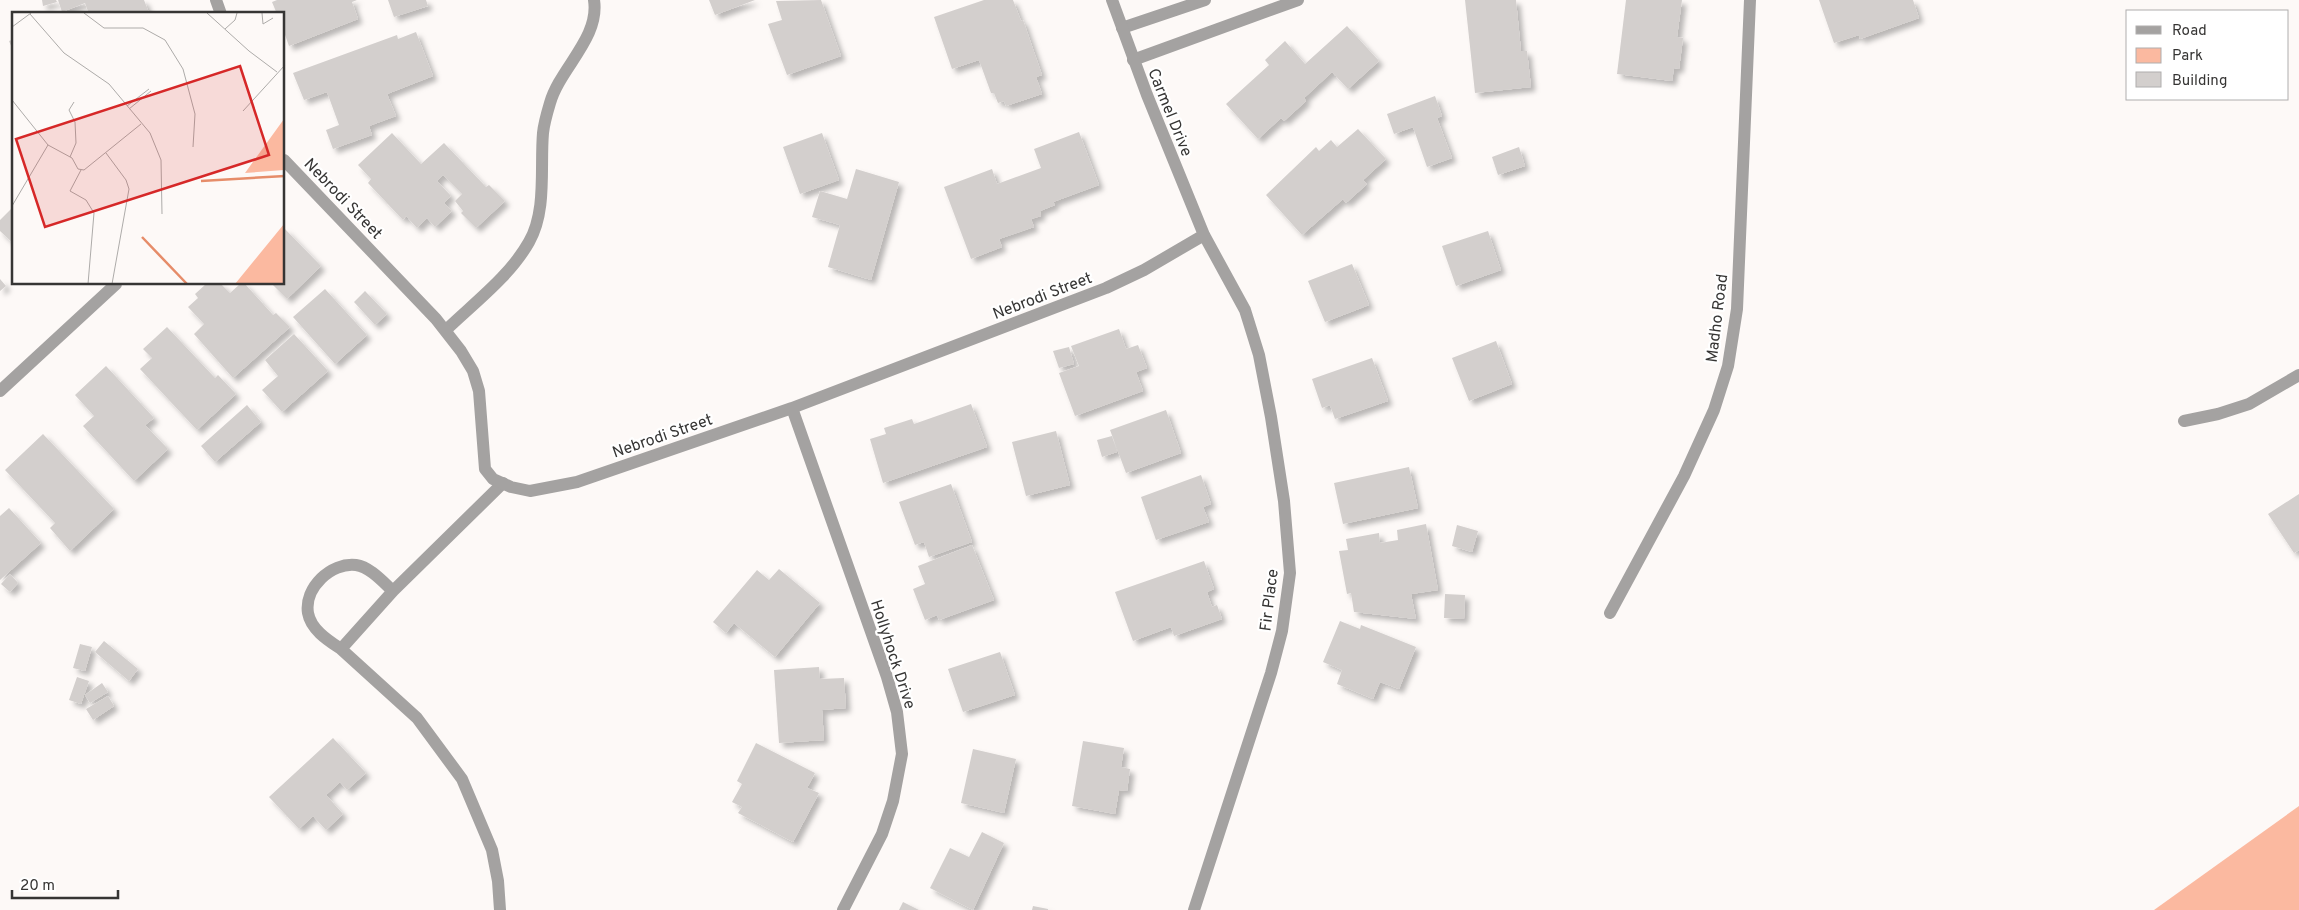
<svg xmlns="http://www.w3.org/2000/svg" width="2299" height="910" font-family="Overpass,sans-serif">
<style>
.green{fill:#fbb9a0}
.building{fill:#d3cfcd;filter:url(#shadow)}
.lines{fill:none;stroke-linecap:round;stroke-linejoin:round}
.lane{stroke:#a4a2a1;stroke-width:12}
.street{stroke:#a4a2a1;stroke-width:12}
.labels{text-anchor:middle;stroke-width:4.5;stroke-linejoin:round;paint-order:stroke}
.street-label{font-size:16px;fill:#363534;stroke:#fff}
.inset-river{fill:none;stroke:#e68c69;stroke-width:2.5}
.inset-road{fill:none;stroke:#adaba9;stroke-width:1}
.view{fill:#d62828;fill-opacity:0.15;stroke:#d62828;stroke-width:2.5}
.inset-edge{fill:none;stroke:#363534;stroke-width:2.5}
</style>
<defs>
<filter id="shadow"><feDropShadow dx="4.5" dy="4.5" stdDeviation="2.5" flood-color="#0004"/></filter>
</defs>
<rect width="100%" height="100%" fill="#fdf9f7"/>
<path class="green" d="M2299,806v104h-145z"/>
<path class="building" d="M42,0h14l1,2 -14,4z
M58,0h86l5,13 -60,1 -4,-11 -23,9z
M277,0h80l-5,2 6,17 -69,27 -5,-14v-18h-7l-5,-12z
M388,0h38l2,6 -34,11z
M709,0h46l-40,15z
M821,0l20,56 -54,19 -19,-51 14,-4 -6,-19z
M984,0h29l8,21 2,-1 19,55 -6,2 6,17 -36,12 -2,-5 -6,2 -4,-10h-3l-12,-33 -27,9 -18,-52z
M1465,0h51l5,51h6l4,36 -56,6z
M1626,0h56l-5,37 6,1 -4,31 -5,-1 -2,13 -55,-7z
M1819,0h94l6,18 -59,21 -1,-4 -25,8z
M1347,26l32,35 -31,28 -16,-17 -28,26 2,3 -22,20 -3,-3 -23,21 -32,-35 43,-39 -4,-5 20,-19 20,23z
M416,32l17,44 -46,18 9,22 -27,10 3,9 -39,14 -7,-19 13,-5 -12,-33 -23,8 -11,-27 104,-38 1,4z
M14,39v14l-5,-12z
M1435,96l7,20 -5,2 15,40 -25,9 -14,-40 -19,7 -7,-20z
M1358,129l28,30 -23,21 4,4 -21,19 -3,-4 -41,36 -36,-40 50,-48 3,4 12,-11 6,7z
M1079,132l20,53 -46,17 2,3 -15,6 1,5 -10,3 3,8 -35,12 3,8 -31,12 -27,-72 48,-18 5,15 44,-16 -7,-19z
M392,133l29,31 23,-21 42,44 3,-2 16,16 -29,27 -15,-15 2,-2 -8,-10 7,-7 -19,-19 -6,6 14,15 -7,7 8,8 -17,16 -8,-9 -10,10 -11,-12 -3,4 -35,-37 3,-4 -13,-14z
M822,133l17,47 -39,14 -17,-47z
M1519,147l6,19 -27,9 -6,-18z
M856,169l43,13 -28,98 -43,-13 12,-42 -28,-8 8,-26 27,8z
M14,206v38l-14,-13v-11z
M284,228l37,38 -34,33 -15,-15h12z
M1488,231l13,39 -45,16 -14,-40z
M1352,264l17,41 -44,17 -17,-41z
M0,279l6,7 -6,5z
M206,284h15l9,9 10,-9h5l28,31 3,-2 14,14 -57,51 -39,-44 10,-10 -16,-17 10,-9 -3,-4z
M325,289l42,46 -32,29 -42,-47z
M365,291l22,23 -12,11 -21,-23z
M167,327l48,51 3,-3 18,19 -39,36 -57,-61 12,-11 -9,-9z
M1119,329l7,20 12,-4 9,23 -11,4 7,19 -68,25 -16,-43 20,-7 -8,-20z
M294,334l34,37 -46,41 -20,-22 16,-14 -13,-16z
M1496,341l16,43 -43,17 -17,-43z
M1069,347l5,17 -15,4 -6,-17z
M1372,358l16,43 -53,18 -5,-14 -8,3 -10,-29z
M106,366l48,52 -9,7 23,24 -34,32 -51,-55 11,-10 -19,-21z
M971,404l16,43 -104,36 -13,-44 16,-5 -2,-6 28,-9 2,5z
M247,405l14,17 -46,40 -14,-16z
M1166,410l15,43 -55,20 -16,-43z
M1056,431l14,54 -44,11 -14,-54z
M43,434l71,75 -44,42 -20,-23 5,-5 -50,-53z
M1112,436l5,16 -15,5 -5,-17z
M1409,467l9,41 -75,16 -9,-41z
M1201,475l10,29 -8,3 6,15 -53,18 -15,-43z
M951,484l21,58 -43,15 -5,-15 -9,3 -16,-43z
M2299,494v56l-5,3 -26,-39z
M9,508l32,35 -41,37v-64z
M1426,524l12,66 -27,4 5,25 -62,-7 -3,-19 -4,1 -8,-43 9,-1 -2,-11 33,-6 1,10 18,-3 -1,-10z
M1457,525l21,6 -6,21 -20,-6z
M972,545l22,55 -55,20 -2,-5 -12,5 -12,-31 12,-5 -7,-18z
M1204,561l10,28 -7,3 5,15 5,-2 5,14 -48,17 -3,-9 -38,14 -18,-49z
M779,569l41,34 -45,54 -41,-34 -8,10 -13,-11 44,-52 12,10z
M10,574l8,9 -8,9 -9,-8z
M1445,594l20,1 -1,24 -20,-1z
M1340,621l20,8 1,-4 55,22 -17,42 -19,-7 -7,17 -36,-15 5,-14 -19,-8z
M104,641l34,28 -9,12 -34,-29z
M80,644l12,3 -7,24 -12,-3z
M1000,652l15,43 -52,17 -15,-43z
M819,667l1,12 24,-1 2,30 -24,2 2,30 -45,3 -5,-73z
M77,677l12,4 -8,23 -12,-4z
M102,683l6,9 -18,11 -5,-8z
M108,696l6,10 -21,14 -7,-11z
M333,738l33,35 -19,17 -7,-8 -14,13 17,19 -17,16 -13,-14 -14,13 -30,-32z
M1083,741l41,7 -3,19 9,2 -3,22 -8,-1 -4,24 -43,-8z
M756,743l59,30 -8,15 12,5 -26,49 -55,-29 4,-6 -10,-5 10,-18 -5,-3z
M973,749l43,10 -12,54 -43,-10z
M982,832l22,11 -31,67 -43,-22 20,-40 19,9z
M903,902l16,8h-20z
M1033,906l15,3v1h-16z"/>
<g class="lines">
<path class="lane" d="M1122,28l83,-28
M1133,60l165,-60
M446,330c28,-27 64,-54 83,-88 18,-31 11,-75 14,-109 1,-10 4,-20 7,-30 10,-35 50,-65 44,-103
M341,649c-12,-8 -30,-19 -33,-36 -4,-25 23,-51 48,-48 14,2 27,17 37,26
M500,910l-2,-29 -6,-31 -30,-71 -45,-61 -76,-69 52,-58 110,-108"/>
<path class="street" d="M216,0l5,14
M1112,0l35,95 57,140 41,75 14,45 12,62 13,84 6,72 -8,58 -11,42 -77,237
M284,160l152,159 25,32 12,20 6,20 6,78 8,10 18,8 19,4 47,-9 215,-74 314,-120 38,-18 60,-35
M0,391l116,-107
M792,408l95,269 10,35 5,42 -9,47 -11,33 -39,76
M2184,421l34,-7 31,-10 50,-29
M1610,613l74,-137 30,-66 14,-44 9,-57 13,-309"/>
</g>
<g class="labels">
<g class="street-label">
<text transform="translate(1171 112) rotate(68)" y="6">Carmel Drive</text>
<text transform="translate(344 198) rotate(46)" y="6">Nebrodi Street</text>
<text transform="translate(1042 295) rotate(-21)" y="6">Nebrodi Street</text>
<text transform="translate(1716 318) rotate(-83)" y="6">Madho Road</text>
<text transform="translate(662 435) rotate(-19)" y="6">Nebrodi Street</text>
<text transform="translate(1268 600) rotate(-83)" y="6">Fir Place</text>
<text transform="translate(894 654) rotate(72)" y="6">Hollyhock Drive</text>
</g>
</g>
<g transform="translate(12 12)">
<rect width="272" height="272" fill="#fdf9f7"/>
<path d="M272,107v51l-39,3zM272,212v60h-49z" fill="#fbb9a0"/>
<path class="inset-river" d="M189,169l84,-5M130,225l45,47"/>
<path class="inset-road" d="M72,1l20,15h39l22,12 18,29 12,45 -2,33M195,1l42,38 28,21M250,1l1,11 10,-6M18,2l34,39 45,31 41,49 11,27 1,54M0,15l19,-14M213,17l10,-9 2,-7M0,88l36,45 -36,61M115,94l22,-17M117,97l22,-18M231,99l42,-46M36,133l24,13 6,11 6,1 57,-46M94,141l20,27 3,9 -17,95M58,145l6,-14 -1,-21 -6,-12 5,-8M69,158l-11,21 16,9 8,13 -6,71"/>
<path class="view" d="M228,54l29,89 -224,72 -29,-88z"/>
<rect width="272" height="272" class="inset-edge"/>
</g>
<rect x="2126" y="10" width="162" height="90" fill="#ffffff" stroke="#afaeae"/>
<rect x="2136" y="26" width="25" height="8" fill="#a4a2a1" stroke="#afaeae"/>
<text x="2172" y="35" font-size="15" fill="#363534">Road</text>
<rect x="2136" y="48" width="25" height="15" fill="#fbb9a0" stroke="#afaeae"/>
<text x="2172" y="60" font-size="15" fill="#363534">Park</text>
<rect x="2136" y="72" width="25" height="15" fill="#d3cfcd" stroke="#afaeae"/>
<text x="2172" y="85" font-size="15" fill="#363534">Building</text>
<path d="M12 890v8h106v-8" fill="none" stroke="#363534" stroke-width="2.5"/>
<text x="20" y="890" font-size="15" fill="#363534" stroke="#ffffff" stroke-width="4" paint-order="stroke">20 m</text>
</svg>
